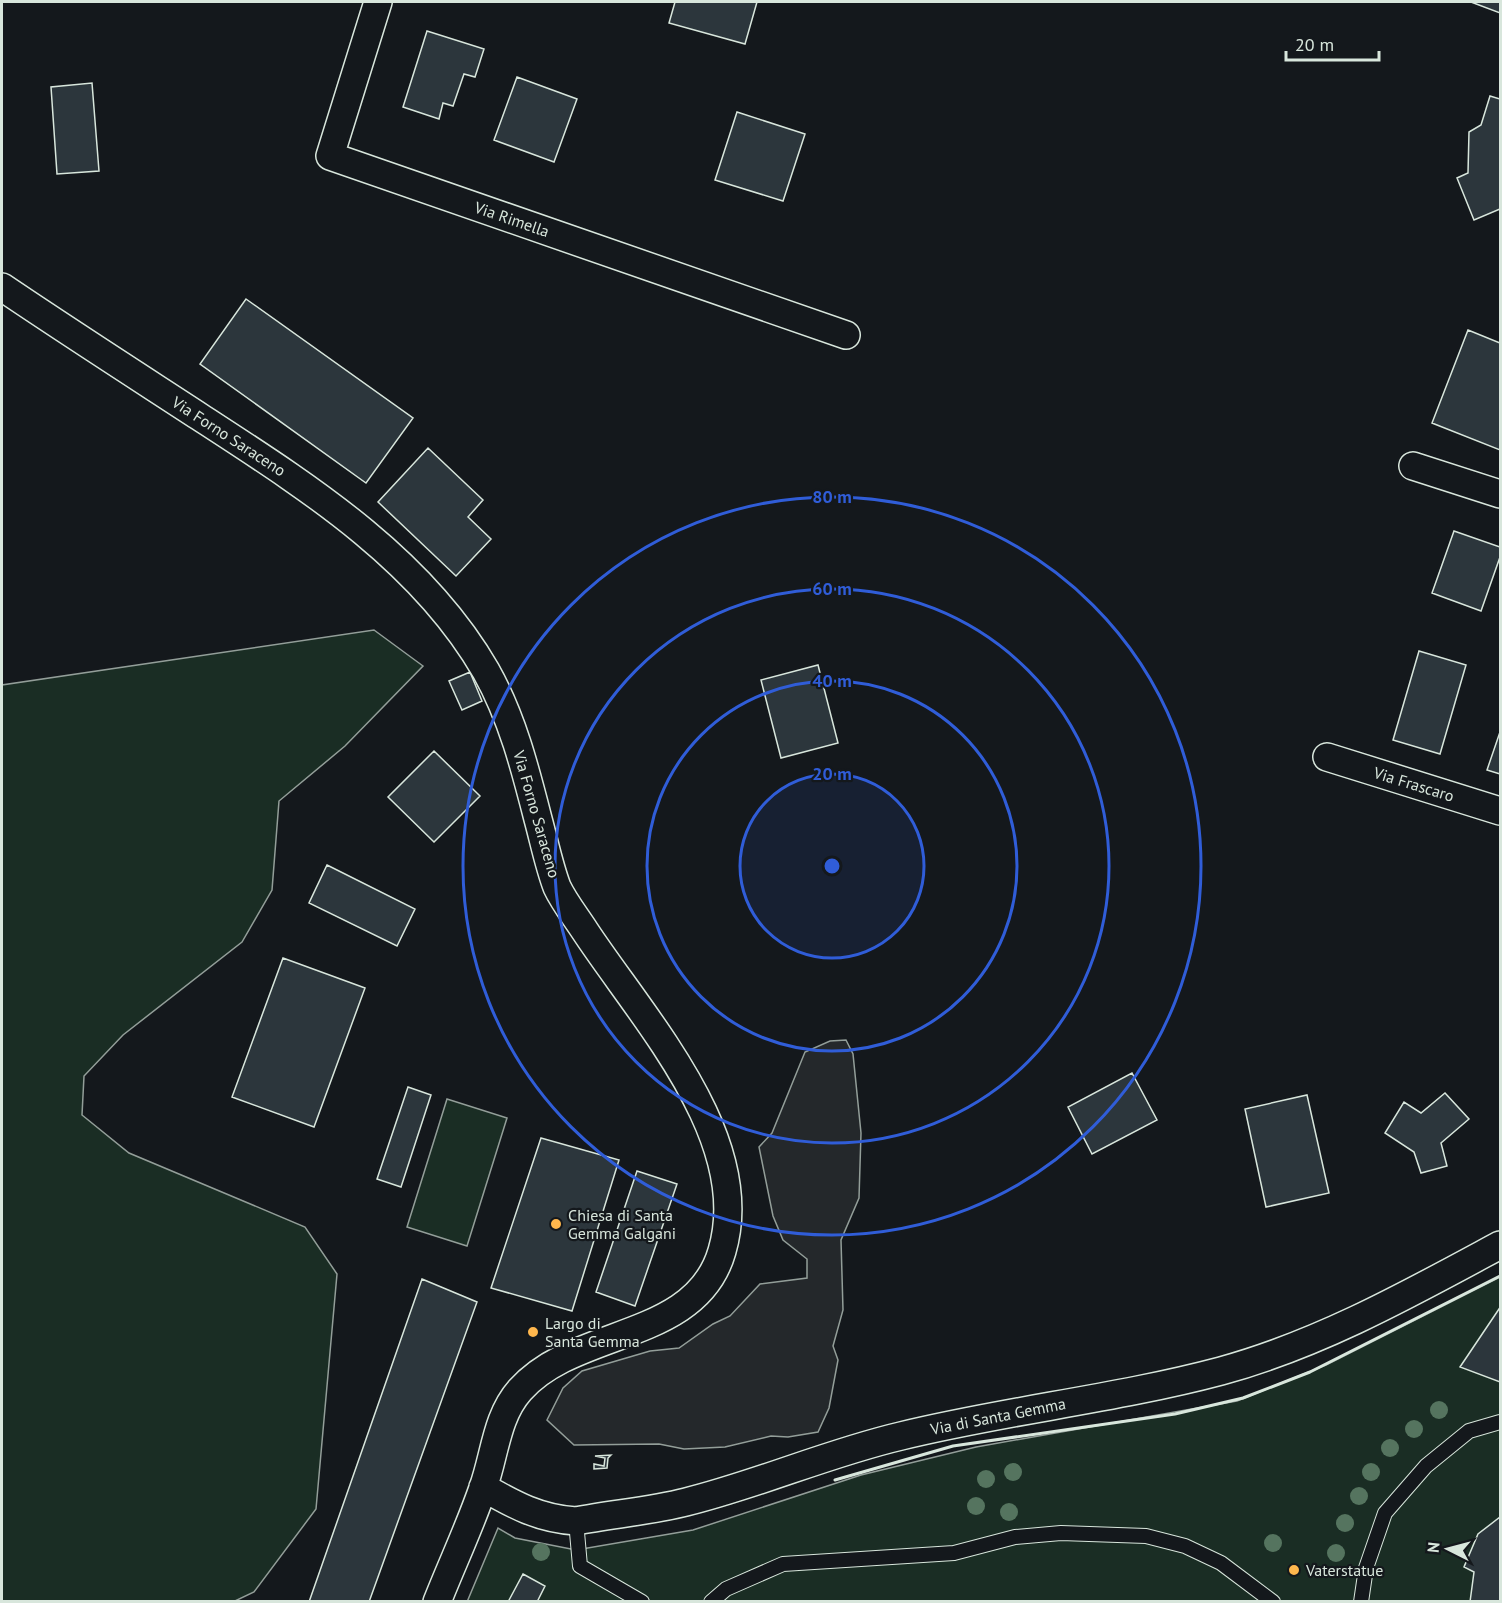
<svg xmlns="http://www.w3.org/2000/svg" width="1502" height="1603" font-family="'PT Sans',sans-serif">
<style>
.green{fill:#1a2d24;stroke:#939e99;stroke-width:1.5}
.parking{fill:#24282b;stroke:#939e99;stroke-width:1.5}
.building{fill:#2c363c;stroke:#d8e6dc;stroke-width:1.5}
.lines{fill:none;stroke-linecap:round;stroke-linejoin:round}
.lane-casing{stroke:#d8e6dc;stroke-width:16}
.street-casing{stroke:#d8e6dc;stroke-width:30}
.lane{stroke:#14181c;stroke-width:14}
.street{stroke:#14181c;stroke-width:27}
.wall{stroke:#d8e6dc;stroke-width:3}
.tree{fill:#55745f}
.ring{fill:none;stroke:#305dd8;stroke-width:3}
.poi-dot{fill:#ffb74d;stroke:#14181c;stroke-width:2}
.labels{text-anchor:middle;stroke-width:4.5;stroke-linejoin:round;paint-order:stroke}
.street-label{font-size:16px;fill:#d8e6dc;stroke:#14181c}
.poi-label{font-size:16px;fill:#d8e6dc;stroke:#14181c;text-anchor:start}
.centre{fill:#305dd8;stroke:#14181c;stroke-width:3}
.ring-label{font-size:18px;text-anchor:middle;font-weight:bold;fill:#305dd8;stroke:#14181c;stroke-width:4.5;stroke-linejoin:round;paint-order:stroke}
</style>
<rect width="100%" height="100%" fill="#14181c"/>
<path class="green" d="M374,630l49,36 -78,80 -66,55 -7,89 -30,52 -119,93 -39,41 -2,39 47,38 176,74 32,47 -21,235 -62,83 -19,9h-233v-916z
M447,1099l60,19 -40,128 -60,-19z
M1500,1277v324l-1033,1 31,-74 17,10 61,12 117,-20 168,-55 115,-28 261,-46 89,-36z"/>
<path class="parking" d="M846,1040l7,14 8,79 -2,65 -18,42 2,70 -10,36 5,14 -9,48 -11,24 -30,5 -17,-1 -46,11 -41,2 -25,-5 -85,1 -27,-25 16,-32 19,-17 68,-20 29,-3 34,-24 17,-8 30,-32 47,-6v-19l-24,-19 -10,-24 -14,-69 13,-14 33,-81 25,-11z"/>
<path class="building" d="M675,2h82l-12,42 -76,-21z
M1471,2h29v11z
M427,31l57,18 -9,28 -11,-3 -11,32 -10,-3 -4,16 -36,-12z
M517,77l60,22 -23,63 -60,-22z
M92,83l7,88 -42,3 -6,-87z
M1490,96l10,3v110l-26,11 -17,-42 11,-5 1,-41 12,-7z
M737,112l68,22 -22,67 -68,-21z
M246,299l167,119 -47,65 -166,-119z
M1468,330l32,13v107l-68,-27z
M428,448l55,52 -15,17 23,22 -35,37 -78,-74z
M1454,531l46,16v10l-19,54 -49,-18z
M1419,651l47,14 -26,89 -47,-14z
M818,665l20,78 -57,15 -20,-78z
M470,672l12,29 -20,9 -13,-29z
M1500,732v42l-13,-4z
M434,751l46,45 -46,46 -46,-45z
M327,865l88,44 -18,37 -88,-43z
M283,958l82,30 -51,139 -82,-30z
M1132,1073l25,47 -65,34 -24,-47z
M408,1087l23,8 -30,92 -24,-8z
M1445,1093l24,26 -28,24 6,23 -26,7 -7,-21 -29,-19 19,-31 17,11z
M1307,1095l22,98 -63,14 -21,-98z
M541,1138l78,22 -47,151 -81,-23z
M637,1171l40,13 -42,122 -39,-14z
M422,1279l55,23 -108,300h-60z
M1499,1309l1,1v72l-40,-15z
M611,1455l-3,3 -1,10 -13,1v-5l10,2 1,-8 -10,-2z
M1500,1517v85h-30l4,-30 -10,-5 14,-33z
M523,1574l22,12 -8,16h-29z"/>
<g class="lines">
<g class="lane-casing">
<path id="lane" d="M576,1521l4,45 62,36
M711,1602l15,-13 57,-25 171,-11 61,-16 46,-4 85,3 39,10 36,17 52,39
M1361,1602l5,-34 19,-55 41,-47 43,-35 31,-9"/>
</g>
<g class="street-casing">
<path id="street" d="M378,2l-48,154 516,179
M2,287c65,44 132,87 198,130 106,69 221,141 286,254 26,46 39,97 52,148 6,22 11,47 19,68 7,15 19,30 28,44 58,88 170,208 137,320 -26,91 -146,76 -202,139 -24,27 -25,65 -37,98 -13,38 -31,76 -46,114
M1413,466l87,28
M1327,757l173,54
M483,1487c31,18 57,32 93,34 36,-7 75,-10 110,-19 73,-18 142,-49 215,-66 106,-26 215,-37 320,-65 99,-27 190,-78 279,-126"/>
</g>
<use href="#lane" class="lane"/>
<use href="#street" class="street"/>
<path class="wall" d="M835,1480l118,-34 222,-32 68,-16 67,-26 190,-96"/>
</g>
<g class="tree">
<circle cx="1439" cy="1410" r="9"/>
<circle cx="1414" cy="1429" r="9"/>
<circle cx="1390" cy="1448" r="9"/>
<circle cx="1013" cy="1472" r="9"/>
<circle cx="1371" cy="1472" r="9"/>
<circle cx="986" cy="1479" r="9"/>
<circle cx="1359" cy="1496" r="9"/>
<circle cx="976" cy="1506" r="9"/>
<circle cx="1009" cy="1512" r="9"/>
<circle cx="1345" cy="1523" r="9"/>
<circle cx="1273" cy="1543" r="9"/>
<circle cx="541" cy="1552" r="9"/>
<circle cx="1336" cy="1553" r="9"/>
</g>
<circle cx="832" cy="866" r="92" fill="#305dd8" fill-opacity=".12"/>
<g class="ring">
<circle cx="832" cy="866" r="92"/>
<circle cx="832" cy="866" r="185"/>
<circle cx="832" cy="866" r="277"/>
<circle cx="832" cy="866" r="369"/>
</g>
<g class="poi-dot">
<circle cx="556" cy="1224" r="6"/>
<circle cx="533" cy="1332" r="6"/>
<circle cx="1294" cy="1570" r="6"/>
</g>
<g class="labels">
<g class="street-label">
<text transform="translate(512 219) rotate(19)" y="6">Via Rimella</text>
<text transform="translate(229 436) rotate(33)" y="6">Via Forno Saraceno</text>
<text transform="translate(1414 784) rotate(17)" y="6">Via Frascaro</text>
<text transform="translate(537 814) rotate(74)" y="6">Via Forno Saraceno</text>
<text transform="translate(998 1416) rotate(-11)" y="6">Via di Santa Gemma</text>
</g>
<g class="poi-label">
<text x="568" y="1221">Chiesa di Santa<tspan x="568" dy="18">Gemma Galgani</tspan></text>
<text x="545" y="1329">Largo di<tspan x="545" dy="18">Santa Gemma</tspan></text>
<text x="1306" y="1576">Vaterstatue</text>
</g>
</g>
<circle cx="832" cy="866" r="9" class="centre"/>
<g class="ring-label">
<text x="832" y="503">80 m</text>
<text x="832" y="595">60 m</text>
<text x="832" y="687">40 m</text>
<text x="832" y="780">20 m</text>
</g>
<rect width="1502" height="1603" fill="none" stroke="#d8e6dc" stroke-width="6"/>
<g transform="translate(1448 1549) rotate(276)" stroke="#14181c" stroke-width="4.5" paint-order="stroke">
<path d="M0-4.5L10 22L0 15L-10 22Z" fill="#d8e6dc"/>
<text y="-9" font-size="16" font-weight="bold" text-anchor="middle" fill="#d8e6dc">N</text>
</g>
<path d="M1286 51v9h93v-9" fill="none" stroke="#d8e6dc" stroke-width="3"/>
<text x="1295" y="51" font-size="18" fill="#d8e6dc" stroke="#14181c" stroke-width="4.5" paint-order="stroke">20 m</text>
</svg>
